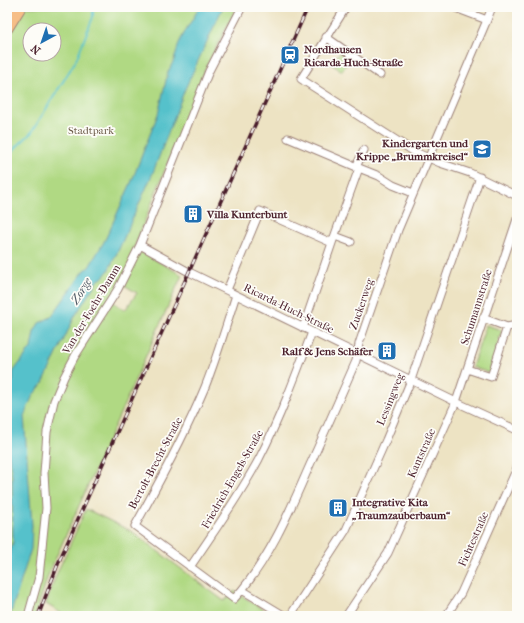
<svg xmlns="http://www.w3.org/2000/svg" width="524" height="623" font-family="'IM FELL French Canon',serif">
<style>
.green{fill:#b0d983;stroke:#7d7c57;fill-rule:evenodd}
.water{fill:#54c1cb;stroke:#4f707b}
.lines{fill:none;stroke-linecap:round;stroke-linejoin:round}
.stream{stroke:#54c1cb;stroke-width:2}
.minor-casing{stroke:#9c8177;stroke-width:9}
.primary-casing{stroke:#9c8177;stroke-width:13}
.minor{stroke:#fff;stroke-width:7}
.primary{stroke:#f6be87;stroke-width:11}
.rail-casing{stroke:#4a1f2b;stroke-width:3.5}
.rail{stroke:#fdfcf7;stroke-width:2;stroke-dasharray:6;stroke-linecap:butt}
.labels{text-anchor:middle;stroke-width:3.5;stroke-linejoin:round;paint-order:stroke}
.poi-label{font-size:11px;font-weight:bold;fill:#4a1f2b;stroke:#fdfcf7;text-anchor:start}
.park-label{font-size:11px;fill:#695745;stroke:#fdfcf7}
.street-label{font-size:11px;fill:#4a1f2b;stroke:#fdfcf7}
.water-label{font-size:12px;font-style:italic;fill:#4e5863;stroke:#fdfcf7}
</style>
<rect width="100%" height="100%" fill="#fdfcf7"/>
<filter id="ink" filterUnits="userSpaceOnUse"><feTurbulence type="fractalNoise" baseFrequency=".025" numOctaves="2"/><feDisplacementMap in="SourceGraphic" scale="8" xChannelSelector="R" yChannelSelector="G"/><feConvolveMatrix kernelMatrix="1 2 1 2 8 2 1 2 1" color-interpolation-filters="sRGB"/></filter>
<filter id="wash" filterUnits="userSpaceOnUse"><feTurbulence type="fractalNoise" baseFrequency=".012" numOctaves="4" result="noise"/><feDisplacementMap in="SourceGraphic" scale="16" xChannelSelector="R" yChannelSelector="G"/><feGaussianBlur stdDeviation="0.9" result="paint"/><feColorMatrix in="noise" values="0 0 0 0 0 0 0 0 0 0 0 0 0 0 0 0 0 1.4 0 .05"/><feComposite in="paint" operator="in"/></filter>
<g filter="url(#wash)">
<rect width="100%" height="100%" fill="#ede3c3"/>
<path class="green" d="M7,7h230l-33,64 -70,177 48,27 -133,298 -14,43h-28zM30,30h24v24h-24zM124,285l13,8 -12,17 -12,-8z
M340,52l10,7 -8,12 -11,-7z
M486,325l16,5 -13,43 -17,-6z
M86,509l45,22 93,70 10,-10 40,25h-208l-20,-12 10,-29z"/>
<path class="water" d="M199,7h24l-38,82 -33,86 -33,74 -11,22 -6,7 -5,3 -22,35 -22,46 -10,21 -10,12 -9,21 8,109 -1,24 -21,67h-3v-53l6,-21 -1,-67 -5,-30v-57l6,-7v-9l18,-24 3,-16 5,-9 12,-6 33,-46 5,-4 16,-27 26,-57 27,-69 10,-42 6,-12 5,-17 8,-15 7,-11z"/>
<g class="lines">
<path class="stream" d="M76,60l17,-43v-10
M7,156l25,-24 43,-70"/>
</g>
</g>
<g filter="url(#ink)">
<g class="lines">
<g class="minor-casing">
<path id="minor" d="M346,7l-45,72 112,72 27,12 30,10 47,23
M453,7l34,13
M326,37l54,38
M288,138l71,30 -27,75
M356,167l8,-17
M359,168l20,8 14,9 20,8
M335,236l16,6
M140,245l49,27 267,130 61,28
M227,290l33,-79 72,32 -29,85
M236,295c-10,31 -19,62 -31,92 -20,48 -45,94 -70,139l99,73c34,-37 55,-86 75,-132 16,-35 31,-70 47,-106l3,-17 39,-114 89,-210 5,-13
M507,327l10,-2
M467,369l24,8 16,-50 -24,-9
M190,567c24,-35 49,-71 69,-108 21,-41 37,-84 53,-127
M242,590l43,26
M28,616l11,-39 7,-69 -2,-35 3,-41 7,-31 10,-24 11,-21 43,-67 22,-44 69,-174 33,-64
M290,616l56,-86 40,-90 25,-60 69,-203
M346,616l42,-63 68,-151 61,-183
M446,616l15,-23 56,-125"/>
</g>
<g class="primary-casing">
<path id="primary" d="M7,28l13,-21"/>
</g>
<use href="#minor" class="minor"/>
<use href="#primary" class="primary"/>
<g class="rail-casing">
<path id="rail" d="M38,616l22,-57 248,-552"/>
</g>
<use href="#rail" class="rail"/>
</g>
</g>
<defs>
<g id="station-square" transform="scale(1)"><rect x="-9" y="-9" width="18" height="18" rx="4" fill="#1f6fb2" stroke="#fdfcf7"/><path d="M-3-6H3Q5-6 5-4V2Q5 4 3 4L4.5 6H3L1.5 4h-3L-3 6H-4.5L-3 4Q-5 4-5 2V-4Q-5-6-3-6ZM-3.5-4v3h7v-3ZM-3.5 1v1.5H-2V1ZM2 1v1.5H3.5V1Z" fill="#fff"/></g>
<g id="school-square" transform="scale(1)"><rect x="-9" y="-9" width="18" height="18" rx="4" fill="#1f6fb2" stroke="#fdfcf7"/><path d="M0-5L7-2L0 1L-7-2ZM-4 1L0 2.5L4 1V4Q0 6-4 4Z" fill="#fff"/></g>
<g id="building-square" transform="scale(1)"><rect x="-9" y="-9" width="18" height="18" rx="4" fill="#1f6fb2" stroke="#fdfcf7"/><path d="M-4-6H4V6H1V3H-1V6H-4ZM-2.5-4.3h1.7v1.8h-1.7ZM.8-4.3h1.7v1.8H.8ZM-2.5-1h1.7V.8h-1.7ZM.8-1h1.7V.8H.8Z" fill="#fff"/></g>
</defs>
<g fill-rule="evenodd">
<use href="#station-square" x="290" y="55"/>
<use href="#school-square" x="482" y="149"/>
<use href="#building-square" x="193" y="214"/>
<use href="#building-square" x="387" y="351"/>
<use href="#building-square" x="338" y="508"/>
</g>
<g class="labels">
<g class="poi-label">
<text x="304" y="53">Nordhausen<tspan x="304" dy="13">Ricarda-Huch-Straße</tspan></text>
<text x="468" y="147" text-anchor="end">Kindergarten und<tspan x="468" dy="13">Krippe „Brummkreisel“</tspan></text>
<text x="207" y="218">Villa Kunterbunt</text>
<text x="373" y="355" text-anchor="end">Ralf &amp; Jens Schäfer</text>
<text x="352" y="506">Integrative Kita<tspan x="352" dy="13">„Traumzauberbaum“</tspan></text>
</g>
<g class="park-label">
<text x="91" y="134">Stadtpark</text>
</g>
<g class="street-label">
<text transform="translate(361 304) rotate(-71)" y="4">Zuckerweg</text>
<text transform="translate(476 307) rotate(-72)" y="4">Schumannstraße</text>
<text transform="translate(289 308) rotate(26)" y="4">Ricarda-Huch-Straße</text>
<text transform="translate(91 309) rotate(-59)" y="4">Van-der-Foehr-Damm</text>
<text transform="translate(390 399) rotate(-68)" y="4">Lessingweg</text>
<text transform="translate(421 453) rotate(-66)" y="4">Kantstraße</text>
<text transform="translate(155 463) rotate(-62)" y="4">Bertolt-Brecht-Straße</text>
<text transform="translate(232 479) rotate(-60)" y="4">Friedrich-Engels-Straße</text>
<text transform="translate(473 539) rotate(-66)" y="4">Fichtestraße</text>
</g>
<g class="water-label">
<text transform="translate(81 291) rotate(-58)" y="4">Zorge</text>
</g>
</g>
<rect width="524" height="623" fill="none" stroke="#fdfcf7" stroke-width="24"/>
<g transform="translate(42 42) rotate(220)"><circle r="19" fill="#fdfcf7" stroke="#b5a4a5"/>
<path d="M0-3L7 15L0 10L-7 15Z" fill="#1f6fb2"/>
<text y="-6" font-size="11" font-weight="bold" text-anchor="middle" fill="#4a1f2b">N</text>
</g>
</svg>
